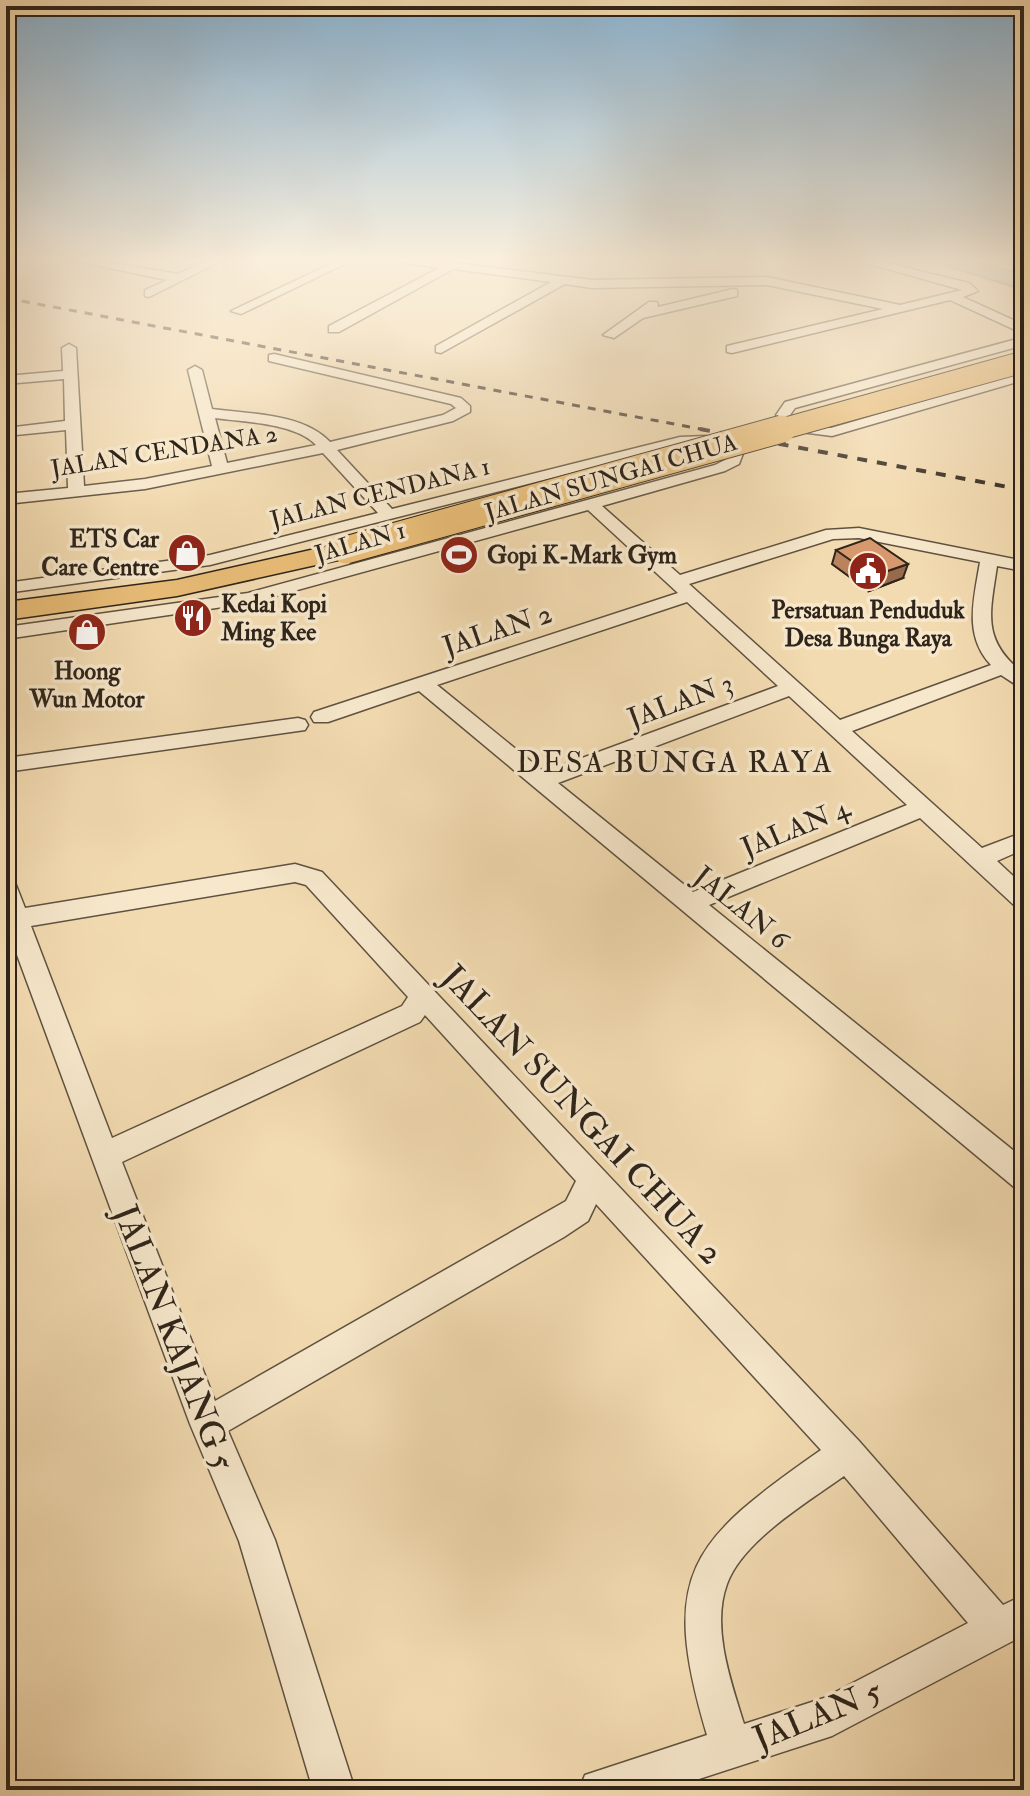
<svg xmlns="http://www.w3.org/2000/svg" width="1030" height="1796" font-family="'IM FELL Double Pica',serif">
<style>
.water{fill:#a2b8b8;stroke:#747d79;stroke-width:2}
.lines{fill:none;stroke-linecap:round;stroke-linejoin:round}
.minor-casing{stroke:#5f5240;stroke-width:3}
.primary-casing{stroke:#2e241a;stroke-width:3}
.minor{fill:#f7e8cc;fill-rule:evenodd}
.primary{fill:#eabe78;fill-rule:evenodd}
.rail-far1{stroke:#2e241a;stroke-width:3;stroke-dasharray:8 8;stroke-linecap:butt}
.rail{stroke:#2e241a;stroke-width:4;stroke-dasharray:10 10;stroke-linecap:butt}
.primary-bridge-far1-casing{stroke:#2e241a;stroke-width:23;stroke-linecap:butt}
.primary-bridge-casing{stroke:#2e241a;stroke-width:29;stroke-linecap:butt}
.primary-bridge-far1{stroke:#eabe78;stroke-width:21}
.primary-bridge{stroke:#eabe78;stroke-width:27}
.wall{fill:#ba835e;stroke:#2e241a;stroke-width:2}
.shaded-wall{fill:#976a4c;stroke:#2e241a;stroke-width:2}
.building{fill:#d8986d;stroke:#2e241a;stroke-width:2}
.labels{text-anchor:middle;stroke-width:7;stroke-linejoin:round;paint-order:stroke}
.far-street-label{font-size:24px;fill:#2e241a;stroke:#f7e8cc}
.far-poi-label{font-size:24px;font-weight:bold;fill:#2e241a;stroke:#f7e8cc;text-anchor:start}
.street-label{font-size:28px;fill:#2e241a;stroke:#f7e8cc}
.neighbourhood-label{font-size:30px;letter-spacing:2px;fill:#2e241a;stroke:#f7e8cc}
.near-street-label{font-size:34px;fill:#2e241a;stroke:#f7e8cc}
</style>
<rect width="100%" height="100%" fill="#f3dbb1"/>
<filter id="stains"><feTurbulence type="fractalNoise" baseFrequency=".0025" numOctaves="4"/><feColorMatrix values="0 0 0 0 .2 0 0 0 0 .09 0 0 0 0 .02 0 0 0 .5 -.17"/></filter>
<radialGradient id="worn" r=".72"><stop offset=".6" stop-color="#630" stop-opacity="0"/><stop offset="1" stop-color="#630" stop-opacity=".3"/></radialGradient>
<path class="water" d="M925,259h43l56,16v15z"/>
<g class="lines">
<g class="minor-casing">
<path id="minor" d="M65,259h23l90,15 33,-15h14l-76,38 -4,-1v-6l22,-10z
M341,259h14l-114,55 -10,-3z
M395,259h29l168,21 175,-3 133,28 62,-15 -110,-31h18l99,24 9,8 -15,6 61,28v9l-74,-34 -218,53 -5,-1v-6l156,-37 -116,-24 -175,3 -27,-4 -124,69 -5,-1v-6l115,-64 -98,-13 -114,63h-10v-6l110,-58 -39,-6z
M733,289l4,1v6l-94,22 -29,20 -11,-3 46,-33h8l1,5z
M1024,337v8l-229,63 -5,7 18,11 23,2 193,-56v8l-192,56 -39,-5 -17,-16 9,-13z
M69,344l7,4 8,138 61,-7 67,-13 -24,-96 7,-4 7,4 10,39c37,5 91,4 118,33l113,-27 13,-7 -5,-4 -182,-43v-6l5,-1 187,44 9,8v6l-17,9 -116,29 55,59 288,-72 26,-1 35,12 3,3 -5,13 -14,7 -123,35 78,69 146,-45 33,-2 165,33v10l-27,-5c-7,48 -16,74 27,108v16l-23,-15 -149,56 130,117 42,-16v17l-27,12 27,25v23l-8,-2 -96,-89 -211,87 315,254v32l-10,-4 -595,-496 -91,31h-14l-3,-5 3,-5 364,-119 -90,-83 -338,93 -244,36v-12l242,-34 467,-128 12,-6 1,-6 -24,-8h-24l-470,120 -204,28v-10l204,-28 168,-42 -55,-60 -178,36 -139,15v-10l62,-6 -2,-58 -60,6v-8l59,-7 -1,-42 -58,5v-8l57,-5 -1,-23zM215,418c28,4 81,5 101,27l-89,18zM859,538l121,24c-6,37 -17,73 11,103l-151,55 -151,-136 144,-45zM687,602l91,84 -234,86 -107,-87zM789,696l118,109 -214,87 -135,-109z
M298,718l7,2 3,5 -3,5 -299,42v-14z
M295,864l27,8 537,569 144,164 21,-10v40l-192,101 -167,54h-86l6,-15 122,-40c-48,-161 -18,-193 114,-285l-225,-246 -8,17 -24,16 -336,194 47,109 80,250h-42l-74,-249 -49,-117 -184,-499v-48l8,3 11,28zM295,882l11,3 102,112 -6,9 -290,132 -81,-212zM425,1015l151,166 -10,20 -351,200 -93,-239 298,-140zM844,1476l124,147 -144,75 -80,26c-13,-42 -33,-97 -17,-140 15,-43 81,-82 117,-108z"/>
</g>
<g class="primary-casing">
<path id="primary" d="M346,542l10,2 4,6 -4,6 -179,40 -171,24v-18l171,-22z"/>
</g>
<use href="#minor" class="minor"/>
<use href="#primary" class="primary"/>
<path class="rail-far1" d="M6,298l705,133"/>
<path class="rail" d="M700,429l324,61"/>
<g class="primary-bridge-far1-casing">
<path id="primary-bridge-far1" d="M775,431l244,-68"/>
</g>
<g class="primary-bridge-casing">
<path id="primary-bridge" d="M346,550l436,-121"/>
</g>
<use href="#primary-bridge-far1" class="primary-bridge-far1"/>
<use href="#primary-bridge" class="primary-bridge"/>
</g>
<path class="wall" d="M836,550l67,28 -34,13 -37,-27z"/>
<path class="shaded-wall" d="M908,564l-5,14 -34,13 4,-15z"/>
<path class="building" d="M870,538l38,26 -35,12 -37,-26z"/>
<linearGradient id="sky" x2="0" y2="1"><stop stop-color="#8cb6d5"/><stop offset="0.51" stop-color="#faefdc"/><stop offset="1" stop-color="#faefdc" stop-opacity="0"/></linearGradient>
<rect width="1030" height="510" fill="url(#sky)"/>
<defs>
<g id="shop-disc" transform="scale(2)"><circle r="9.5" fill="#8f2418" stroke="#f7e8cc"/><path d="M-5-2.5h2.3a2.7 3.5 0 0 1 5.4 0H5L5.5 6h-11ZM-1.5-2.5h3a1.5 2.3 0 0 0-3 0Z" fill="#fff"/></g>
<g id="stadium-disc" transform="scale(2)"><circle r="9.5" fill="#8f2418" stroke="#f7e8cc"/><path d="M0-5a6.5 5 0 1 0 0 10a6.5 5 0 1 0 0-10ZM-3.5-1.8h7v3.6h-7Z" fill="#fff"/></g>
<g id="civic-disc" transform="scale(2)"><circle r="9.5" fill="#8f2418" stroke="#f7e8cc"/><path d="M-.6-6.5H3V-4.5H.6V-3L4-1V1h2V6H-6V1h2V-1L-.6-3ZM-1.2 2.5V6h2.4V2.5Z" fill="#fff"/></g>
<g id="restaurant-disc" transform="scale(2)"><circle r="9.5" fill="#8f2418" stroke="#f7e8cc"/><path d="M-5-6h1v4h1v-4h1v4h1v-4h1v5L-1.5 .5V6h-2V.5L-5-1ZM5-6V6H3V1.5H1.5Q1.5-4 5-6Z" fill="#fff"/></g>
</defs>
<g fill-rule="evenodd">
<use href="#shop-disc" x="187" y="553"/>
<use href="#stadium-disc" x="459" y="555"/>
<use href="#civic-disc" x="868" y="571"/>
<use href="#restaurant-disc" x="193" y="618"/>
<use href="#shop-disc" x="87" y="632"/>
</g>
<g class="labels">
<g class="far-street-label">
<text transform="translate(164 451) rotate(-9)" y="8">JALAN CENDANA 2</text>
<text transform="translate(611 477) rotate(-16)" y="8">JALAN SUNGAI CHUA</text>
<text transform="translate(380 493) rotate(-14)" y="8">JALAN CENDANA 1</text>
<text transform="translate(360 542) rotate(-16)" y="8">JALAN 1</text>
</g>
<g class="far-poi-label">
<text x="159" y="547" text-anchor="end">ETS Car<tspan x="159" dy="28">Care Centre</tspan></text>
<text x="487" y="563">Gopi K-Mark Gym</text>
<text x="221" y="612">Kedai Kopi<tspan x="221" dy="28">Ming Kee</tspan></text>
<text x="868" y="618" text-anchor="middle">Persatuan Penduduk<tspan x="868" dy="28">Desa Bunga Raya</tspan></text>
<text x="87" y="679" text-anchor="middle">Hoong<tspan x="87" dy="28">Wun Motor</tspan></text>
</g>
<g class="street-label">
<text transform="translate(497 629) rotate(-18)" y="10">JALAN 2</text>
<text transform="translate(680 700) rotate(-20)" y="10">JALAN 3</text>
<text transform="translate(795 827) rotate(-22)" y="10">JALAN 4</text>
<text transform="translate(742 907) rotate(39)" y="10">JALAN 6</text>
</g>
<g class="neighbourhood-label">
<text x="675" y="772">DESA BUNGA RAYA</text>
</g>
<g class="near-street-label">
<text transform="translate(583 1114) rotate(47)" y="12">JALAN SUNGAI CHUA 2</text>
<text transform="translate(175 1337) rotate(69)" y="12">JALAN KAJANG 5</text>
<text transform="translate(817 1714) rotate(-22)" y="12">JALAN 5</text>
</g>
</g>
<rect width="1030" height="1796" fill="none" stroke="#f3dbb1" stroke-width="32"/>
<rect x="8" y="8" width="1014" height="1780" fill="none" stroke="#2e241a" stroke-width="4"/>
<rect x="16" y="16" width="998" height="1764" fill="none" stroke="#2e241a" stroke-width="2"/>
<rect width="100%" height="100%" filter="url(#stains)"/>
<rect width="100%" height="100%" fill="url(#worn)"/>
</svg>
